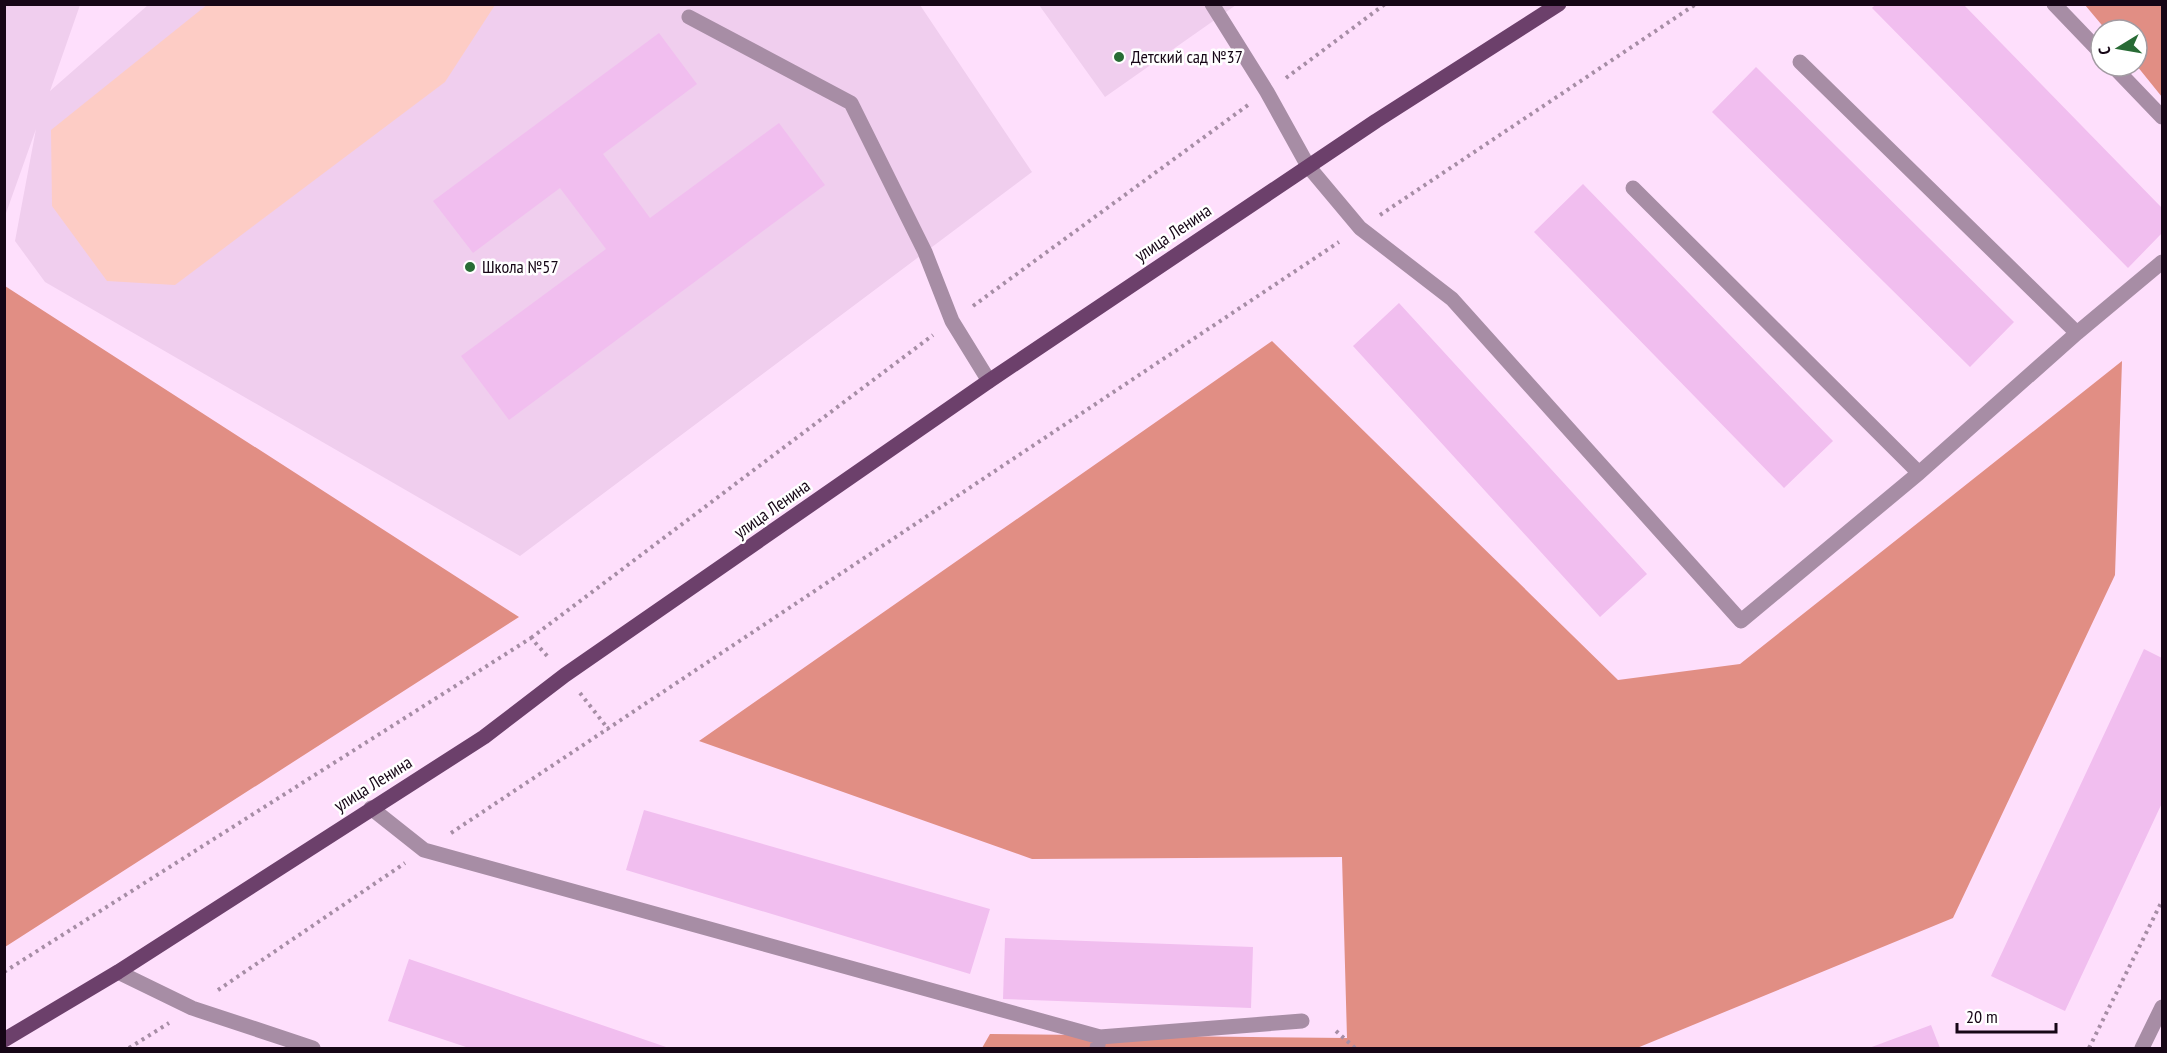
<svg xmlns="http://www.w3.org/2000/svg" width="2167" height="1053" font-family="'PT Sans Narrow',sans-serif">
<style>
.built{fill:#f0ceee}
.green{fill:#fdccc5}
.forest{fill:#e18e84}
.building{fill:#f1beef}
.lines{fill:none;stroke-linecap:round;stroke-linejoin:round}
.path{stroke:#a68da5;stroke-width:4;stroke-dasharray:3 4.5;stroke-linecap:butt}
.minor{stroke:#a78da5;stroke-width:15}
.major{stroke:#6c406b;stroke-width:15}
.poi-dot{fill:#286b35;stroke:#fff;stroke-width:2}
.labels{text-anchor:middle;stroke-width:5;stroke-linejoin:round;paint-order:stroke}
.poi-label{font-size:18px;fill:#160616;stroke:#fff;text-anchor:start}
.street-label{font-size:18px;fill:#160616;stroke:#fff}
</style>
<rect width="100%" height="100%" fill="#fedffc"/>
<path class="built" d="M5,4l75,1 -30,86 98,-86h772l112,167 -512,384 -475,-274 -30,-41 21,-112 -31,87z
M1039,5h197l-131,92z"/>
<path class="green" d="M208,4l287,1 -50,77 -270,203 -68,-4 -55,-75 -1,-76z"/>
<path class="forest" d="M2085,5h77v92l-25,-31v-36h-31z
M5,286l514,331 -514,330v-662z
M1272,341l346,339 122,-16 382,-303 -7,214 -162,343 -316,130h-655l8,-14 357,4 -5,-181 -310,2 -333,-118z"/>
<path class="building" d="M1876,4h87l199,204v25l-34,35 -256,-260z
M659,33l38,51 -94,70 47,64 129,-95 46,62 -316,235 -48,-64 145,-107 -46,-61 -87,65 -40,-52z
M1756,67l258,255 -44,45 -258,-255z
M1583,184l250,257 -49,47 -250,-256z
M1399,303l248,271 -47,43 -247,-271z
M2144,649l18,9v145l-97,208 -74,-35z
M644,810l346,99 -20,65 -344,-104z
M1005,938l248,9 -2,61 -248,-9z
M409,959l260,89h-200l-81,-27z
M1931,1025l9,23h-71z"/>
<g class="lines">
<path class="path" d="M1286,78l99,-74
M1380,215l316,-211
M973,306l275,-201
M531,638l402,-303
M580,693l29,37
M451,833l888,-591
M4,972l527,-334 18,20
M218,990l187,-127
M1336,1031l19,17
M129,1048l40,-25
M2089,1048l73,-147"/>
<path class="minor" d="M1212,4l55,88 41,74 52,62 92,71 289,322 178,-148 158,-140 85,-71
M2054,4l47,49
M689,17l162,86 74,149 27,69 37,60
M1800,62l277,271
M2113,66l49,51
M1633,188l286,285
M371,808l53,42 676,187
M118,972l74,36 121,40
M1097,1048l3,-11 202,-16
M2142,1048l20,-41"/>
<path class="major" d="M4,1040l114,-68 366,-235 81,-62 424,-294 387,-260 183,-117"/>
</g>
<g class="poi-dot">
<circle cx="1119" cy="57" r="6"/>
<circle cx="470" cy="267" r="6"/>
</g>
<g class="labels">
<g class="poi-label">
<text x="1131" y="63">Детский сад №37</text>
<text x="482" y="273">Школа №57</text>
</g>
<g class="street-label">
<text transform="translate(1173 233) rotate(-34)" y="6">улица Ленина</text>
<text transform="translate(772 509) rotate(-35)" y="6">улица Ленина</text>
<text transform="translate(373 784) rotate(-32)" y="6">улица Ленина</text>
</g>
</g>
<rect width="2167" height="1053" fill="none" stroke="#160616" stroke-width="12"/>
<g transform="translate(2119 48) rotate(259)"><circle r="28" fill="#ffffff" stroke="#a29ba2" stroke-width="1.5"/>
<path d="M0-4.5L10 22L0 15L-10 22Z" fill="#286b35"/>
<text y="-9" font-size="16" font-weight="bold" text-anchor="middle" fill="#160616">С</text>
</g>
<path d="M1957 1023v9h99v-9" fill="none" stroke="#160616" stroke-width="3"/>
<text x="1966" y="1023" font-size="18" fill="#160616" stroke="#ffffff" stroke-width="4.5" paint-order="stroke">20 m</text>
</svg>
